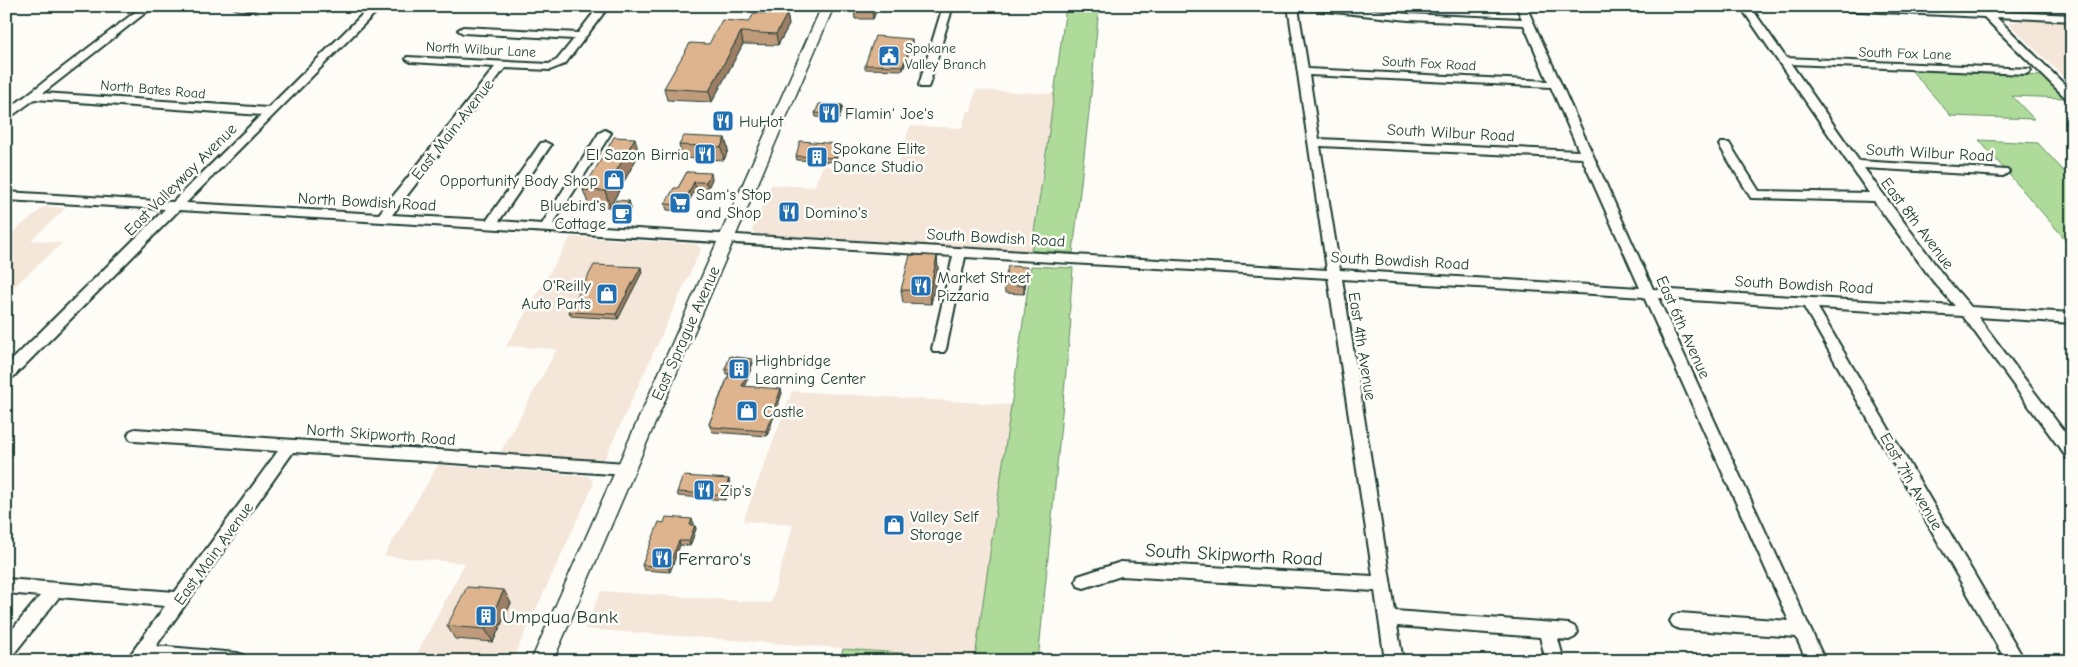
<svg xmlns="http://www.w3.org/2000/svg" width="2078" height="667" font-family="'Comic Neue',sans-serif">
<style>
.built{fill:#f4e6d8}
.green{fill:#aedb99;stroke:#668c66}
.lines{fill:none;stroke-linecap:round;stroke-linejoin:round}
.minor-casing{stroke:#1f3d34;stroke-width:4}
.major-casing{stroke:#1f3d34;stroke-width:3}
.minor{fill:#fdfcf7;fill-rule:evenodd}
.major{fill:#fdfcf7;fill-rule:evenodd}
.wall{fill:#bf9b7b;stroke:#1f3d34}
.shaded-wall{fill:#9b7e64;stroke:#1f3d34}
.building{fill:#deb48f;stroke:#1f3d34}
.labels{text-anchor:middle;stroke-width:5;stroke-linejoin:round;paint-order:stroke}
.far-poi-label{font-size:14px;fill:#1f3d34;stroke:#fdfcf7;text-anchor:start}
.far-street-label{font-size:14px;fill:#1f3d34;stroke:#fdfcf7}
.poi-label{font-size:16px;fill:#1f3d34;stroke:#fdfcf7;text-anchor:start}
.street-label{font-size:16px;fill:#1f3d34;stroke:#fdfcf7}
.near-street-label{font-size:19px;fill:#1f3d34;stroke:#fdfcf7}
.near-poi-label{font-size:19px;fill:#1f3d34;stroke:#fdfcf7;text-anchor:start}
</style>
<rect width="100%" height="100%" fill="#fdfcf7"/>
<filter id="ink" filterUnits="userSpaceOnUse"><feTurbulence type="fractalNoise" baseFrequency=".02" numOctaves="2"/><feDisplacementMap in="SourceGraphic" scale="10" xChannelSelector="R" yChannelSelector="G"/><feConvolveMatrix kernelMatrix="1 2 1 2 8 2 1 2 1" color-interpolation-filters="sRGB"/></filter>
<g filter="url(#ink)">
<path class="built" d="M2024,20l48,2v63l-64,-62z
M976,90l78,4 -23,157 -276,-17 -3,-4 19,-45 43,2 9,-21 74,3 13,-43 52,2 5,-17h4z
M44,207l22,1 -35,32 31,3 -56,51v-56z
M571,237l123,7 4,1 3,4 -95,207 -5,6 -103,-5 59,-108 -51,-3z
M792,391l220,14 -37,253 -390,-29 16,-38 170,12 22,-78 -50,-4z
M438,465l149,11 6,5v5l-81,175h-99l52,-98 -81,-7z"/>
<path class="green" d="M1066,6h33l-8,88 -18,159 -42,-2 12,-76z
M1911,70l131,6 22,22 -52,-2 22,23 -83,-3z
M1979,140l59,3 34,37v67z
M1031,266l42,2 -4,51 2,1 -33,341h-198l3,-12 132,9z"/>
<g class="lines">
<g class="minor-casing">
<path id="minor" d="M143,6h11l-111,87 225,15 103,-102h11l-196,197 193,11 116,-147 -84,-5 -5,-3 1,-2 142,7 8,-4 17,-21 -111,-6 -5,-3 5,-3 115,6 21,-27h10l-44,58 -15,6 -45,-2 -113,147 95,5 54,-77 4,-1 6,3 -52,76 43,3 57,-91 6,-3 6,3 -58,91 774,46 -39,-264h53l67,8 114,5 -6,-13h10l127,283 302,17 -22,-25 -59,-80 -123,-3 -32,-53 2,-2h8l30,48 110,2 -129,-187h10l36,52 244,11 1,2 -5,3 -235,-10 68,97 148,9 2,2 -6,4 -139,-8 79,107 28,32 101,6v10l-94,-6 94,125v18l-5,-2 -104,-142 -145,-8 207,353h-19l-202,-354 -146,-9 167,363h-18l-11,-24 -117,-8 -6,-3 -3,-5 3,-5 6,-3 110,8 -145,-324 -302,-18 53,332 174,13 6,3 3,5 -3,5 -6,3 -11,-1 6,22h-18l-6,-24 -143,-11 6,35h-18l-10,-70 -254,-15 -37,12 -6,-2 -2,-5 2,-5 43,-14 252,14 -45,-298 -363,-21 -19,92 -2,3h-10l-2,-3 21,-93 -774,-46 -168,169 -5,1v-14l159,-157 -159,-9v-8l167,10 88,-87 -226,-16 -29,21v-9zM1298,8l110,12 116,5 24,56 -240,-12zM1309,75l242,12 28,64 -260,-12zM1320,146l262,12 58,130 -300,-18z
M232,6h25l1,1c-6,5 -20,4 -26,-1z
M943,6h10l-24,79 -1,2h-8l-1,-2z
M1814,6h72l95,5 4,-2 5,2 82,4v6l-76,-4 76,75v9l-4,-1 -84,-83 -165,-8z
M135,429l491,34 5,2 3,4 -3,4 -5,2 -333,-23 -137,194 81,7 6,2 3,6h-120l39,-55 -106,-9 -47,59 -6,2v-21l34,-41 -34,-3v-14l169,13 103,-141 -143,-10 -5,-2 -2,-4 2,-4z"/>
</g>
<g class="major-casing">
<path id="major" d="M822,6h12l-281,655h-22z"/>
</g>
<use href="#minor" class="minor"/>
<use href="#major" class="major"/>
</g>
<path class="wall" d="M878,6l-5,13h-18l-1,-11z
M787,14l2,11 -11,20 -35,-1 -31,58 -45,-2 -3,-12 45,-44 40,-22z
M912,43l-9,27 -38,-1v-4z
M842,105v4l-3,10 -23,-2 -1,-4z
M725,138l3,12 -4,10 -42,-2 -3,-13z
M840,148l-5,14 -38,-2 -1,-4z
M639,154l-29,53 -21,-1 -6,-16z
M687,172l25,7 -4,9h-12l-12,23 -17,-1 -2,-6 13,-16z
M629,201l2,8 -5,9 -12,-1 -3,-8z
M937,256l1,13 -7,35 -28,-1 -2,-13z
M1027,267v8l-3,19 -19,-1 -1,-9z
M642,272l-24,47 -47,-3 -2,-4z
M753,363l-9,23 38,7 -15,43 -54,-4 -2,-3 -2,-5 20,-50h-3l-1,-5z
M730,484l-5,16 -47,-4 -1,-4z
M694,523l-1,2h2l1,4 -6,17 -10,-1 -10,27 -26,-2 -2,-5z
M511,603l-18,39 -38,-3 -8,-13z"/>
<path class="shaded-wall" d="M873,6h5l-5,13 -1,-10z
M787,14l2,11 -11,20 -2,-11z
M741,32l2,12 -31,58 -3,-11z
M912,39v4l-9,27v-4z
M842,105v4l-3,10 -1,-4z
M635,138l4,16 -29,53 -5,-16z
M725,138l3,12 -4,10 -3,-13z
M839,144l1,4 -5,14 -1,-4z
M711,173l1,6 -4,9 -2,-6z
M694,182l2,6 -12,23 -1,-6z
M629,201l2,8 -5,9 -2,-8z
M937,256l1,13 -7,35 -1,-13z
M641,267l1,5 -24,47 -2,-5z
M1027,267v8l-3,19v-8z
M752,359l1,4 -10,28 -1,-5z
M781,389l1,4 -15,43 -1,-5z
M729,479l1,5 -5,16 -2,-5z
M692,519l2,4 -2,6 -2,-4z
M695,525l1,4 -6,17 -1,-5z
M679,541l1,4 -10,27 -2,-5z
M504,590l7,13 -18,39 -8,-13z"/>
<path class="building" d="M855,6h18l-1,3 -18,-1z
M754,13l33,1 -11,20 -35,-2 -32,59 -45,-3 26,-45 19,1 13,-24 27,2z
M875,36l37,3 -9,27 -38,-1z
M819,104l23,1 -4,10 -23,-2z
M684,136l41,2 -4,9 -42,-2z
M614,137l21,1 -30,53 -22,-1z
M800,141l39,3 -5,14 -38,-2z
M687,172l24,1 -5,9h-12l-11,23 -18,-1 9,-16h4z
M616,200l13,1 -5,9 -13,-1z
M910,255l27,1 -7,35 -29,-1z
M594,265l47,2 -25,47 -47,-2z
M1008,266l19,1 -3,19 -20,-2z
M730,356l22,3 -10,27 39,3 -15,42 -54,-4 -3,-3 22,-54 -6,-1z
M683,476l46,3 -6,16 -46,-3z
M666,517l26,2 -2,6h5l-6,16h-10l-11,26 -26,-2 17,-43 5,1z
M467,587l37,3 -19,39 -38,-3z"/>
</g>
<defs>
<g id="civic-square" transform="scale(1.125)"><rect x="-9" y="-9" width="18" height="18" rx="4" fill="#1f6fb2" stroke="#fdfcf7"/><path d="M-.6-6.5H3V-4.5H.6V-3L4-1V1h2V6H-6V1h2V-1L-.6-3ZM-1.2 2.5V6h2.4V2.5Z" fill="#fff"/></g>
<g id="restaurant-square" transform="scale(1.125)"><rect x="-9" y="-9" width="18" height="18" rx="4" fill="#1f6fb2" stroke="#fdfcf7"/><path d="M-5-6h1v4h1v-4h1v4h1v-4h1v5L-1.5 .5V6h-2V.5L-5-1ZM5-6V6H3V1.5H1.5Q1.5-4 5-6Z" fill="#fff"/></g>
<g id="building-square" transform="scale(1.125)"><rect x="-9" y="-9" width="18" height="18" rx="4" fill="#1f6fb2" stroke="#fdfcf7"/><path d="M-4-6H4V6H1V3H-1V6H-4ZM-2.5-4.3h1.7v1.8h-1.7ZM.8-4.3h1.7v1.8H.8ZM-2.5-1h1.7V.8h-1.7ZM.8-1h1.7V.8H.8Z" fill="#fff"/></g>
<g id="shop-square" transform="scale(1.125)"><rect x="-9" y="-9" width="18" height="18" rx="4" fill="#1f6fb2" stroke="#fdfcf7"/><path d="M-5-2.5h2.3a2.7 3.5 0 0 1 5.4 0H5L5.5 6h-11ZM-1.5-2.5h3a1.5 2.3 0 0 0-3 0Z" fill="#fff"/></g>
<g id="supermarket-square" transform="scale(1.125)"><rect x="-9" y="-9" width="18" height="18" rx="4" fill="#1f6fb2" stroke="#fdfcf7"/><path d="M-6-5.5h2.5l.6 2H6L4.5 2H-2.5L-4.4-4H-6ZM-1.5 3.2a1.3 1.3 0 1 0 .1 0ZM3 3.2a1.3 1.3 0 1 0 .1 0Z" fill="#fff"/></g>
<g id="cafe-square" transform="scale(1.125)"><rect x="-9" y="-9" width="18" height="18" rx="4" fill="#1f6fb2" stroke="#fdfcf7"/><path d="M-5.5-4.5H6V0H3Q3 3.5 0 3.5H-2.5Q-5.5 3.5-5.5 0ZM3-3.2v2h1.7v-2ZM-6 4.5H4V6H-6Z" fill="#fff"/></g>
</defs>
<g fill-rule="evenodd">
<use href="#civic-square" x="889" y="56"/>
<use href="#restaurant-square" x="829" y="113"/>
<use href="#restaurant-square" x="723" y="121"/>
<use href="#restaurant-square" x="705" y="154"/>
<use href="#building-square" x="817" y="157"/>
<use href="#shop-square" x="614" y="180"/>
<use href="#supermarket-square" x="680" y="203"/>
<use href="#restaurant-square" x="789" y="212"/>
<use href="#cafe-square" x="622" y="214"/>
<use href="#restaurant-square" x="921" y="286"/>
<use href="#shop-square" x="607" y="294"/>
<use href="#building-square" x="739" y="369"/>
<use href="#shop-square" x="747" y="411"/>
<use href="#restaurant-square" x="704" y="490"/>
<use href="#shop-square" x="894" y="525"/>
<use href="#restaurant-square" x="662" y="558"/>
<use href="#building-square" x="486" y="616"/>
</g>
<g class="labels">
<g class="far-poi-label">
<text x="905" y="53">Spokane<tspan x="905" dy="16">Valley Branch</tspan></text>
</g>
<g class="far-street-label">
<text transform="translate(481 49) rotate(3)" y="5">North Wilbur Lane</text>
<text transform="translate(1905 53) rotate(2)" y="5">South Fox Lane</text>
<text transform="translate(1429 63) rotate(3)" y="5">South Fox Road</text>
<text transform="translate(153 89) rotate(5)" y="5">North Bates Road</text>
</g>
<g class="poi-label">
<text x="845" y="119">Flamin' Joe's</text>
<text x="739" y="127">HuHot</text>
<text x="833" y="154">Spokane Elite<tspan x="833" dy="18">Dance Studio</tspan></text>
<text x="689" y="160" text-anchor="end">El Sazon Birria</text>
<text x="598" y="186" text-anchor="end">Opportunity Body Shop</text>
<text x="696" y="200">Sam's Stop<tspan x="696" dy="18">and Shop</tspan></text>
<text x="606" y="211" text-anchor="end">Bluebird's<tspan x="606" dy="18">Cottage</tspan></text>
<text x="805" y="218">Domino's</text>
<text x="937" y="283">Market Street<tspan x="937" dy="18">Pizzaria</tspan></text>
<text x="591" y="291" text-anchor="end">O'Reilly<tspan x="591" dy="18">Auto Parts</tspan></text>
<text x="755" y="366">Highbridge<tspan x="755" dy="18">Learning Center</tspan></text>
<text x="763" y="417">Castle</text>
<text x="720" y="496">Zip's</text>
<text x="910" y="522">Valley Self<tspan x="910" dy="18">Storage</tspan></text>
</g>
<g class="street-label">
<text transform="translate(452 129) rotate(-52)" y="6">East Main Avenue</text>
<text transform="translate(1451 132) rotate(3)" y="6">South Wilbur Road</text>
<text transform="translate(1930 152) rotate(3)" y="6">South Wilbur Road</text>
<text transform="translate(180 179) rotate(-45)" y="6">East Valleyway Avenue</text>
<text transform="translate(367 201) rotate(3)" y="6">North Bowdish Road</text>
<text transform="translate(1918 223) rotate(53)" y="6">East 8th Avenue</text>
<text transform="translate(996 237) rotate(3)" y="6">South Bowdish Road</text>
<text transform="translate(1400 260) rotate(3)" y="6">South Bowdish Road</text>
<text transform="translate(1804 284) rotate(3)" y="6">South Bowdish Road</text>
<text transform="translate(1684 327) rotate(66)" y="6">East 6th Avenue</text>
<text transform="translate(685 333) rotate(-66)" y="6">East Sprague Avenue</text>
<text transform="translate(1363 346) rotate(81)" y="6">East 4th Avenue</text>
<text transform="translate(381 434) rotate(4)" y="6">North Skipworth Road</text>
<text transform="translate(1912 481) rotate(60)" y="6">East 7th Avenue</text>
<text transform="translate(213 553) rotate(-54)" y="6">East Main Avenue</text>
</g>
<g class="near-street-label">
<text transform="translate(1234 554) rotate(3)" y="7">South Skipworth Road</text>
</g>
<g class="near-poi-label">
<text x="678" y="565">Ferraro's</text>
<text x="502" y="623">Umpqua Bank</text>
</g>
</g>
<rect width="2078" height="667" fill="none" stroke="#fdfcf7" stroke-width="25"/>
<rect x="12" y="12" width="2053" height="642" fill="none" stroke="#1f3d34" stroke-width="2" filter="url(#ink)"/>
</svg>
